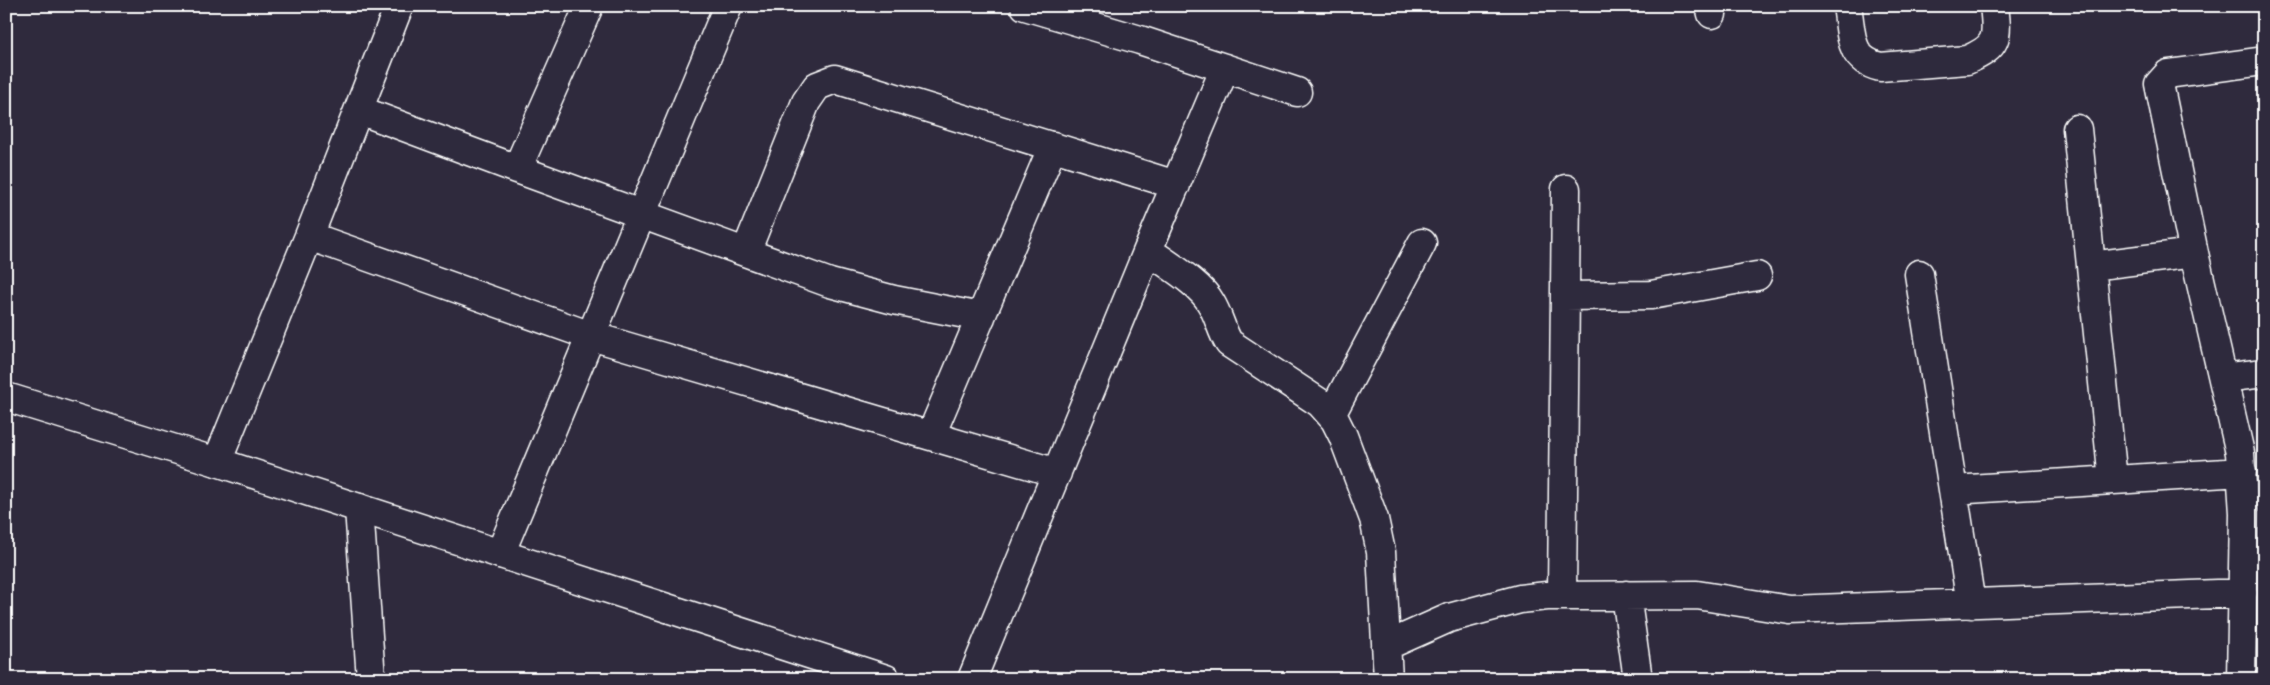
<svg xmlns="http://www.w3.org/2000/svg" width="2270" height="685" font-family="Itim,sans-serif">
<style>
.lines{fill:none;stroke-linecap:round;stroke-linejoin:round}
.street-casing{stroke:#fff;stroke-width:31}
.secondary-casing{stroke:#fff;stroke-width:31}
.street{stroke:#2f2a3d;stroke-width:28}
.secondary{stroke:#2f2a3d;stroke-width:28}
</style>
<rect width="100%" height="100%" fill="#2f2a3d"/>
<filter id="ink" filterUnits="userSpaceOnUse"><feTurbulence type="fractalNoise" baseFrequency=".02" numOctaves="2"/><feDisplacementMap in="SourceGraphic" scale="10" xChannelSelector="R" yChannelSelector="G"/><feConvolveMatrix kernelMatrix="1 2 1 2 8 2 1 2 1" color-interpolation-filters="sRGB"/></filter>
<g filter="url(#ink)">
<g class="lines">
<g class="street-casing">
<path id="street" d="M1025,6l115,34 157,52
M1710,6l2,8
M1847,6c5,28 1,53 33,61l87,-7c31,-13 31,-22 27,-54
M359,110l158,59 313,114 64,17 87,17
M2077,129l36,351
M517,169l72,-163
M309,236l282,100 466,137
M1148,250c18,14 52,33 63,53 8,13 10,27 18,40l91,60 15,17 8,16 31,83 7,33 7,127
M746,252l60,-150 11,-16 18,-7 341,106
M2091,266l103,-13
M1919,274l52,330
M1565,296l86,-1 106,-19
M2223,378l41,-5
M1331,415l91,-172
M931,435l122,-289
M217,462l92,-226 90,-230
M1953,490l289,-18
M359,508l12,171
M500,554l228,-548
M1562,595l4,-406
M1626,595l12,84
M1386,646l63,-28 71,-19 27,-3 150,-1 93,15 453,-17
M972,679l176,-429 77,-182
M2241,679l3,-166 -4,-60 -46,-200 -35,-169 9,-10 96,-13"/>
</g>
<g class="secondary-casing">
<path id="secondary" d="M6,397l211,65 669,217"/>
</g>
<use href="#street" class="street"/>
<use href="#secondary" class="secondary"/>
</g>
</g>
<rect width="2270" height="685" fill="none" stroke="#2f2a3d" stroke-width="25"/>
<rect x="12" y="12" width="2245" height="660" fill="none" stroke="#fff" stroke-width="2" filter="url(#ink)"/>
</svg>
